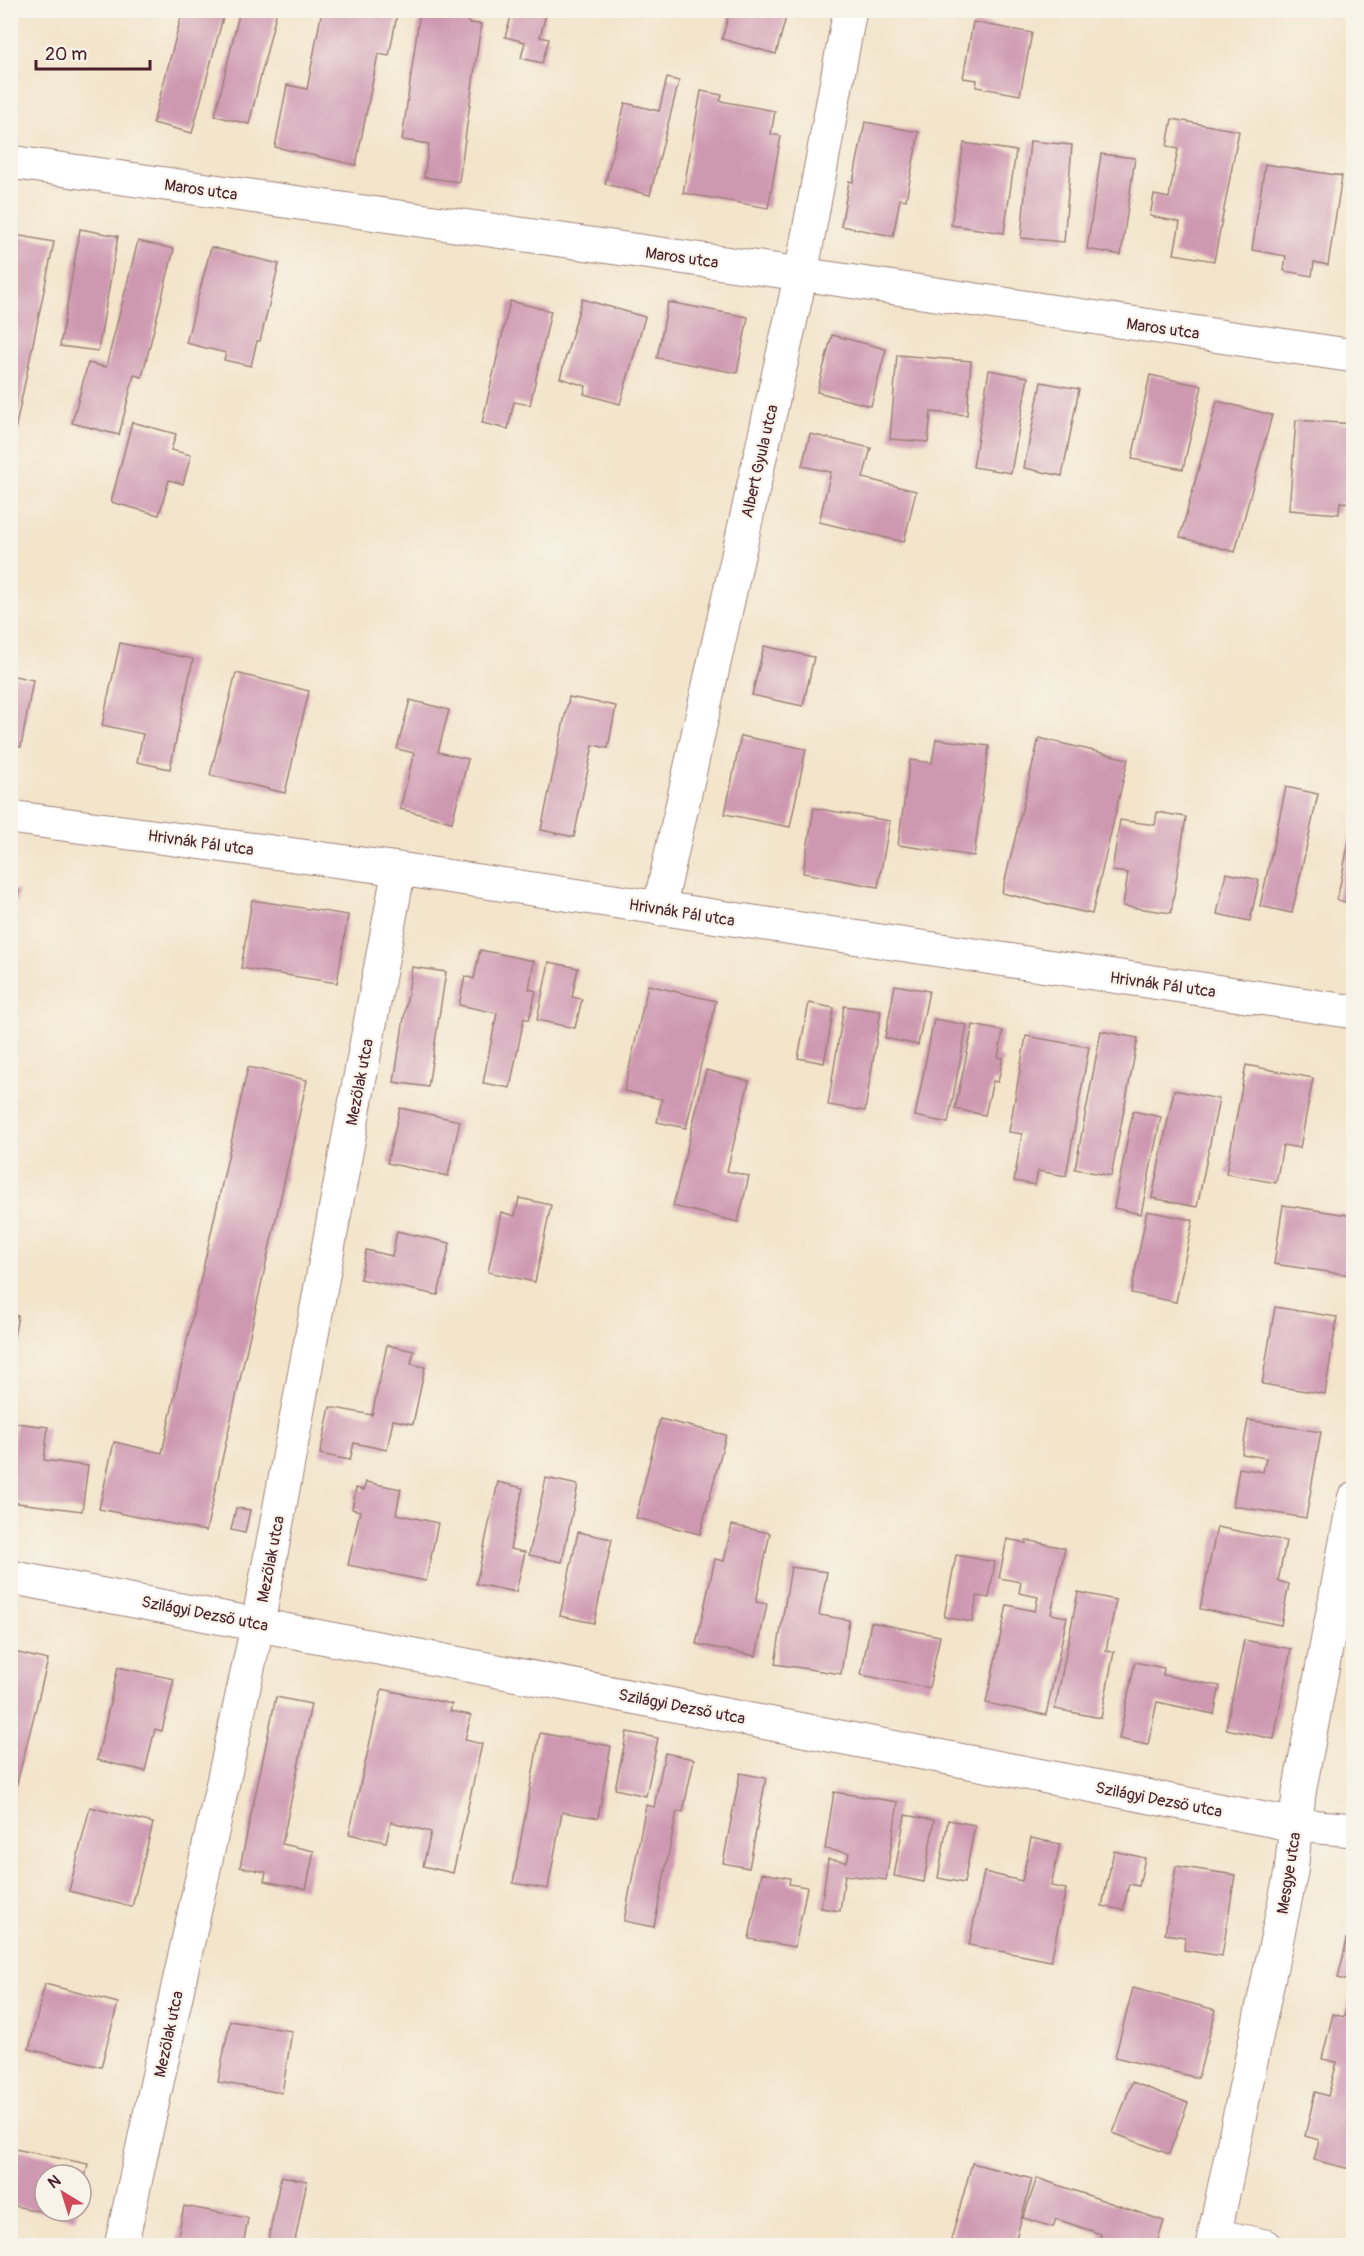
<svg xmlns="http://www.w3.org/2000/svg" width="1364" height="2256" font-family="Pangolin,sans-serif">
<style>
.building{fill:#ce98b1}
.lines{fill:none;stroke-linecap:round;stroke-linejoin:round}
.minor-casing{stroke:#9e827a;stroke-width:35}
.minor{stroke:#fff;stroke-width:33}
.labels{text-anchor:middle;stroke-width:4.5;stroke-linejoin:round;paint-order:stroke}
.street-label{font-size:16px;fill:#4a1f2b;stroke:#f7f3e8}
</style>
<rect width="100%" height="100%" fill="#f7f3e8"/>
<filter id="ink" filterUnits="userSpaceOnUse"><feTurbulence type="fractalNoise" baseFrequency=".0167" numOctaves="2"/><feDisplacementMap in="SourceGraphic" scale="12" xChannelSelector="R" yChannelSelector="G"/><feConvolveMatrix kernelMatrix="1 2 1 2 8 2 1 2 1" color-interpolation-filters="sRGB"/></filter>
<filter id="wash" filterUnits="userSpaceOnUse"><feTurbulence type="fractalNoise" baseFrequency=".008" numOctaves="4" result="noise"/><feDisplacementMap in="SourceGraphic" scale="24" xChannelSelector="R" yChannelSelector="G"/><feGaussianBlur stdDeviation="1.35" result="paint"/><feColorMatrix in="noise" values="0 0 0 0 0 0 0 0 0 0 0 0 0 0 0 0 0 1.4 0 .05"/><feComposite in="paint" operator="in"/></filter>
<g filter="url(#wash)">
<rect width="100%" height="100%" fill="#f3e4ca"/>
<g id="blocks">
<path class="building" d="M183,10h42l-33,123 -39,-10z
M240,10h37l-28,114 -34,-8z
M322,10h76l-9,46 -11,-2 -22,111 -81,-18 12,-62 20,4z
M420,10h49l-1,13 13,1 -22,158 -35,-5 5,-33 -27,-4z
M513,10h34l-7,27 9,2 -7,24 -21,-5 4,-16 -20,-5z
M730,10h58l-12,44 -54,-15z
M973,22l59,11 -12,62 -44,-8 1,-7 -14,-2z
M667,78l12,3 -29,114 -45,-11 20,-81 34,8z
M701,91l21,4 -2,6 55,10 -4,23 10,2 -13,72 -85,-15z
M1172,119l67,12 -25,130 -40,-7 6,-32 -30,-6 4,-21 15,3 9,-49 -11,-3z
M865,122l54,10 -13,68 -6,-1 -7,37 -52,-10 8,-45 4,1z
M1030,141l42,4 -8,97 -43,-4z
M964,143l52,8 -12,82 -53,-8z
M1101,154l34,4 -14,97 -34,-6z
M1265,164l77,12 -14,89 -14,-3 -2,14 -28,-5 2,-15 -34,-6z
M80,229l38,7 -20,115 -38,-5z
M10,234l44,8 -42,203h-2z
M138,241l36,8 -32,128 -8,-2 -15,60 -47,-12 16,-60 18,4z
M211,247l68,17 -19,77h-3l-6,25 -27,-6 2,-7 -40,-10z
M582,299l63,18 -25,87 -36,-10 2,-8 -26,-8z
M510,301l41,10 -21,94 -16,-3 -6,27 -26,-6z
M668,302l80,15 -11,56 -80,-15z
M832,335l54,14 -15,57 -54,-14z
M897,355l74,6 -4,54 -36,-3 -3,30 -38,-3z
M989,370l39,7 -17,96 -38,-6z
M1150,375l52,11 -19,83 -51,-10z
M1041,382l38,7 -17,87 -38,-8z
M1217,401l55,14 -37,137 -55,-15z
M1296,420l58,4v79l-14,-1 -1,12 -50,-4z
M132,422l44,12 -5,16 20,5 -8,29 -14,-4 -10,35 -48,-13z
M810,434l61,14 -8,30 53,13 -12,51 -85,-20 12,-50 -29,-6z
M120,643l73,16 -23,110 -33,-7 6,-28 -41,-9z
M764,646l50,11 -11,49 -51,-11z
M236,673l73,18 -24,102 -75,-18z
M10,675l23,5 -12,67 -11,-1z
M569,697l47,9 -8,42 -15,-3 -19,92 -33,-7z
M410,700l39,10 -11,42 30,7 -16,63 -52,-13 14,-56 -17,-4z
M741,736l65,13 -16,78 -65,-13z
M1039,738l89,21 -36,155 -90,-21z
M936,739l53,7 -15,110 -76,-11 12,-85 22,3z
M1286,787l32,7 -26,119 -32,-7z
M814,808l76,13 -12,66 -75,-14z
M1157,812l29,5 -15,96 -48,-7 5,-33 -16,-2 8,-51 35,5z
M1352,826h2v78l-17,-4z
M1226,873l33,7 -9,41 -33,-7z
M10,889l9,2 -8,29h-1z
M252,900l96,15 -11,68 -96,-15z
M480,950l54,11 -5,28 7,2 -7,29 -5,-2 -14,70 -27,-5 14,-70 -38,-8 6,-29 9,3z
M549,962l29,6 -6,29 10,2 -7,29 -38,-8z
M412,967l34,5 -18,115 -34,-5z
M648,985l68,16 -30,127 -29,-6 5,-23 -38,-8z
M895,985l34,6 -11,54 -33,-7z
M809,1003l25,5 -10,55 -26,-5z
M844,1006l37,5 -16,100 -37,-6z
M934,1019l33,6 -19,98 -33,-7z
M973,1025l30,6 -5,26 5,1 -5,24 -5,-1 -8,34 -30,-6z
M1101,1031l37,7 -27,138 -36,-7z
M1026,1036l63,11 -23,129 -28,-5 -3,14 -21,-4 8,-47 -13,-2z
M1246,1065l67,13 -13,70 -17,-3 -7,38 -50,-9z
M248,1067l59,13 -101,451 -107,-22 15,-67 48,11z
M706,1070l43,11 -22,90 22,5 -11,46 -65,-16z
M1174,1090l45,9 -22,108 -45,-9z
M400,1108l60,13 -12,55 -61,-13z
M1133,1111l28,6 -20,97 -27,-6z
M519,1198l32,7 -16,77 -47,-10 13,-60 14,4z
M1283,1205l71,11v30l-5,29 -75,-11z
M1147,1211l46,9 -17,82 -45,-9z
M397,1231l53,12 -12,52 -78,-16 6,-29 26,6z
M1275,1307l62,10 -12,77 -63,-10z
M10,1315l8,1 -6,31h-2z
M387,1345l27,6 -3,13 14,3 -12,57 -20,-4 -6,30 -33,-7 -4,17 -30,-6 10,-47 42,8z
M660,1419l66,16 -26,99 -64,-16z
M1248,1420l73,12 -15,86 -73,-12 6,-38 24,4 3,-14 -24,-4z
M16,1423l32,4 -4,33 44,6 -6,45 -72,-9v-41z
M546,1478l32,7 -16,77 -33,-7z
M366,1482l35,7 -5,25 42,9 -12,58 -78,-16 12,-54 -8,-2 4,-21 8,2z
M498,1482l25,6 -13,61 15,3 -9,40 -40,-8z
M236,1508l14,2 -5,23 -14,-3z
M732,1525l38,8 -14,69 11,2 -11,52 -60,-12 19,-85 9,2z
M1217,1527l69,14 -8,40 11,3 -8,41 -81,-16z
M578,1532l34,7 -18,84 -34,-7z
M1007,1539l19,4v-3l39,8 -14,66 16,3 -21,98 -60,-12 21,-98 28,6 3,-14 -19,-4 2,-11 -22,-4z
M956,1555l39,7 -6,36 -12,-2 -5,26 -28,-5z
M791,1567l36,5 -8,43 30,5 -8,54 -66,-10z
M1078,1592l38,8 -10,51 8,1 -13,66 -46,-9z
M871,1622l69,14 -11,52 -68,-13z
M1244,1640l47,9 -17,90 -48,-10z
M10,1651l38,9 -35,139h-3z
M1135,1662l29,6 -1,7 57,11 -6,28 -57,-12 -9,43 -29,-6z
M118,1667l56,12 -12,52 -7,-2 -10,42 -48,-11z
M382,1689l70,15 -2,7 21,4 -6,25 17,4 -29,129 -30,-7 8,-34 -40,-10 -5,20 -37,-8z
M276,1697l35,7 -29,140 32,7 -8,38 -42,-8 2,-9 -26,-5z
M627,1732l31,6 -12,58 -31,-7z
M540,1733l71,13 -13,72 -36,-6 -14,77 -35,-6z
M665,1753l29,6 -11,53 -6,-1 -23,116 -30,-6 22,-116 8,2z
M740,1773l26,5 -17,90 -26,-5z
M834,1792l64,10 -12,78 -41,-5 -5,36 -19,-3 7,-49 19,3 2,-9 -24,-4z
M90,1807l63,16 -21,84 -63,-16z
M905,1815l29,5 -10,62 -30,-6z
M948,1820l27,5 -11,58 -26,-5z
M1031,1838l29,6 -9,42 15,3 -15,72 -82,-16 15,-73 38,9z
M1114,1851l31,7 -6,28 -10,-2 -6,26 -21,-4z
M1176,1866l59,9 -13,81 -38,-6 1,-13 -20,-3z
M762,1873l28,5 -1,6 18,3 -12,60 -46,-8z
M1348,1935l6,2v45l-16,-4z
M1353,1982h1v188l-40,-10 5,-20 -14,-4 10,-44 13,4 9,-34 -15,-3 11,-45 11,3z
M45,1984l73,19 -17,64 -72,-18z
M1133,1988l83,22 -18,68 -83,-21z
M230,2021l62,10 -10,62 -64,-11z
M1132,2082l56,21 -19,51 -56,-21z
M10,2148l78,16 -6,27 -1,-16h-36v36h33l-2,8 -66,-14z
M972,2163l60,16 -18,67h-43l-20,-6z
M281,2176l26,5 -13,65h-27z
M1037,2178l127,43 -8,25h-58l3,-12 -45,-15 -3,8 -30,-9z
M184,2206l64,12 -5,28h-67z"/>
</g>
</g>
<g filter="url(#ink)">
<use href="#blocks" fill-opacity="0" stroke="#9e827a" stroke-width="1.5"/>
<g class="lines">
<g class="minor-casing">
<path id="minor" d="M10,162l791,112 553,82
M10,817l389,52 955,143
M659,909l142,-635 49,-264
M10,1577l1286,248 58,5
M1214,2235l51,11
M121,2246l137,-623 141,-754
M1212,2246l79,-374 8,-79 55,-294"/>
</g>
<use href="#minor" class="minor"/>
</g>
</g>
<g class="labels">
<g class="street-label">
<text transform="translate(201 189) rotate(8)" y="6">Maros utca</text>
<text transform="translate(682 257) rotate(8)" y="6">Maros utca</text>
<text transform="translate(1163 328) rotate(8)" y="6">Maros utca</text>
<text transform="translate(759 461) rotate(-77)" y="6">Albert Gyula utca</text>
<text transform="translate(201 842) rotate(8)" y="6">Hrivnák Pál utca</text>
<text transform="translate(682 912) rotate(9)" y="6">Hrivnák Pál utca</text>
<text transform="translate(1163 984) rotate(8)" y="6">Hrivnák Pál utca</text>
<text transform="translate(359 1082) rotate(-79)" y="6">Mezőlak utca</text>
<text transform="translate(270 1559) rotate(-79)" y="6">Mezőlak utca</text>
<text transform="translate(205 1613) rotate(11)" y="6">Szilágyi Dezső utca</text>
<text transform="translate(682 1706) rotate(11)" y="6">Szilágyi Dezső utca</text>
<text transform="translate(1159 1799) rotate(11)" y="6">Szilágyi Dezső utca</text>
<text transform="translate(1288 1873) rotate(-81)" y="6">Mesgye utca</text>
<text transform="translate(168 2034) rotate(-78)" y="6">Mezőlak utca</text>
</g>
</g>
<rect width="1364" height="2256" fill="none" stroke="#f7f3e8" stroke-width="36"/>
<g transform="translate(63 2193) rotate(322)"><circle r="28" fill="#f7f3e8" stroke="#b29e9c" stroke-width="1.5"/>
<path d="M0-4.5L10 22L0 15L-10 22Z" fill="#d1495b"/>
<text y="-9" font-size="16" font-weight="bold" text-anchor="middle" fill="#4a1f2b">N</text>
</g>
<path d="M36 60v9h114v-9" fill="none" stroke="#4a1f2b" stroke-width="3"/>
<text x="45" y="60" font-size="18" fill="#4a1f2b" stroke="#f7f3e8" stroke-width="4.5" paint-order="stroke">20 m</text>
</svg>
